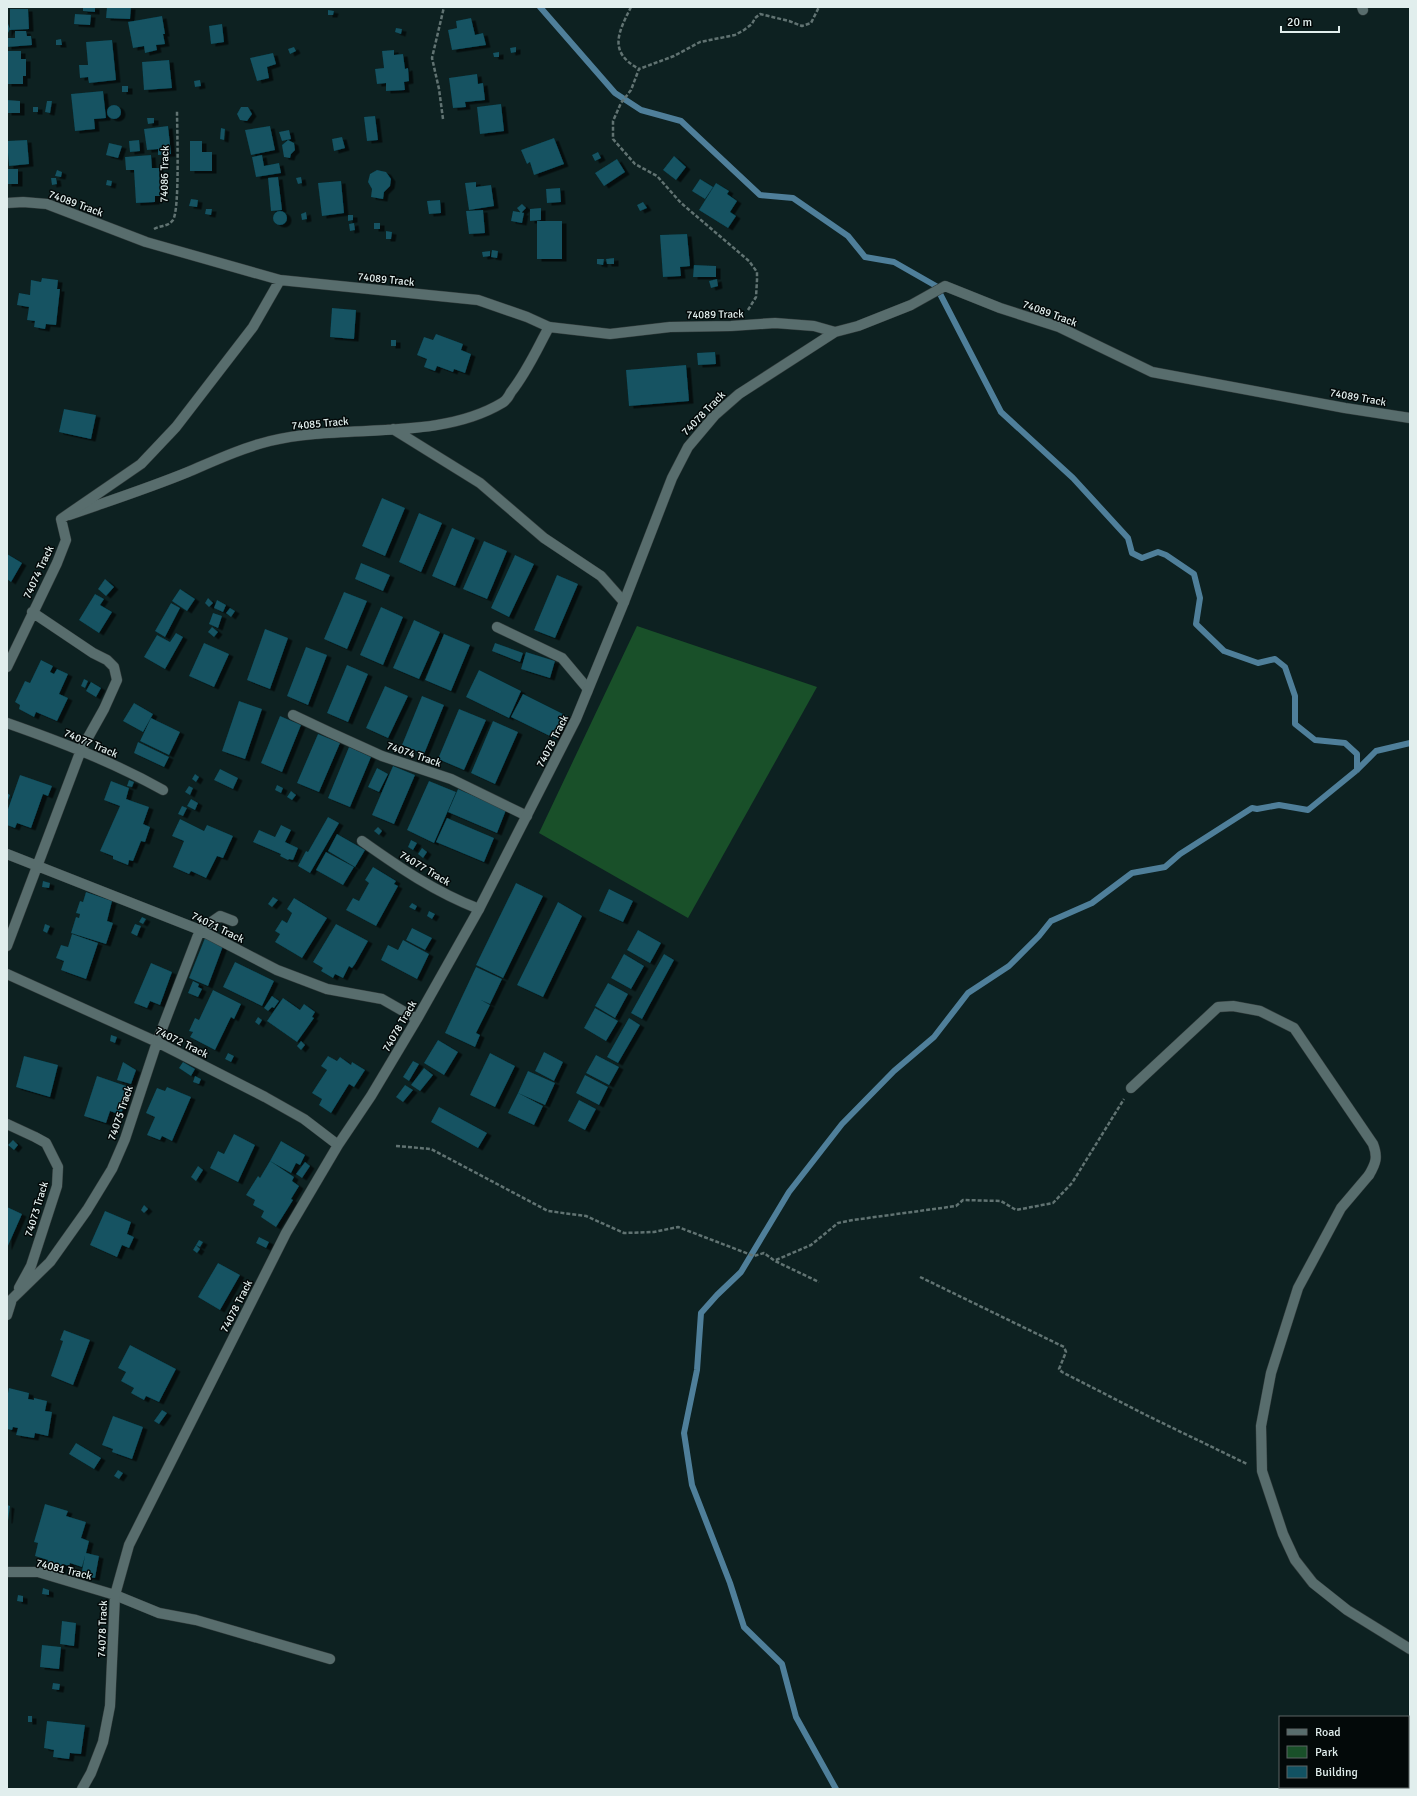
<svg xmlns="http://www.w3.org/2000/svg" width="1417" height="1796" font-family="Signika,sans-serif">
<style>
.green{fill:#195029}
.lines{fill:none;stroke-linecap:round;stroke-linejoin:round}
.stream{stroke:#4f7f9a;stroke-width:6}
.building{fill:#125262;filter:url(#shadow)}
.service-casing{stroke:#323c3c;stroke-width:11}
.minor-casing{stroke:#323c3c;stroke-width:11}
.tertiary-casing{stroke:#323c3c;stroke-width:11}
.path{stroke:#617372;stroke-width:2.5;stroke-dasharray:4 2;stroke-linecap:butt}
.service{stroke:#586d6d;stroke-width:10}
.minor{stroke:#586d6d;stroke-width:10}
.tertiary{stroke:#586d6d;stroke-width:10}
.labels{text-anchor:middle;stroke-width:3;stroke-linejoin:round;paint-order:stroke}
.street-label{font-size:11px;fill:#e1eeed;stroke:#030909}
</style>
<defs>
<filter id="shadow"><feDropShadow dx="4.5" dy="2.5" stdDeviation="0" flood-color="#0009"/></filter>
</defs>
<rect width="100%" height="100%" fill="#0d2121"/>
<path class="green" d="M637,626l180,61 -129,231 -149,-85z"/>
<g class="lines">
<path class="stream" d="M540,7l75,86 26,17 40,11 79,74 33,3 55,38 17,21 29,5 42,24 65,126 72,66 55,60 4,15 10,5 16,-6 8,3 28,19 6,24 -4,26 28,27 34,12 17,-4 10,8 10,29v28l20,16 30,3 12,11v16
M836,1789l-40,-72 -14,-53 -38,-37 -14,-44 -38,-98 -8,-52 13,-63 4,-57 16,-18 24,-23 48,-80 53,-68 52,-53 40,-34 34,-44 41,-27 30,-30 12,-15 41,-18 40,-30 33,-6 15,-13 72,-46 5,1 22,-4 29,5 49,-40 19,-19 34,-8"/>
</g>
<path class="building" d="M83,7h12v5l-12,-1z
M107,7h24l-1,12 -24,-1z
M10,9h18l1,20 -19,1z
M328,10l6,1 -1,4h-5z
M75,14l16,1 -1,10 -16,-1z
M162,16l3,18h-2l2,10 -9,1 1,5 -12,3 -1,-7 -11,2 -5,-26z
M471,18l4,17 8,-2 3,12 -34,5 -4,-20 9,-2 -1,-7z
M7,21l3,8 -3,6z
M222,24l2,18 -13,2 -2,-18z
M396,28l6,1 -1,5 -6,-2z
M15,31h11l1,5h4l1,9 -25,2v-9h8z
M61,39l1,6h-6v-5z
M112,40l4,40 -27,3 -1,-6 -8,1 -1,-13h9l-2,-23z
M294,47l2,4 -6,3 -2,-5z
M516,47v5l-5,1 -1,-5z
M394,50v5l9,-1 2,15 3,-1 1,13 -5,1 1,8 -19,1v-8l-9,1 -2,-15 9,-1 -2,-17z
M7,51h14v8h5v17h-3v8h-16z
M499,52v5h-5l-1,-4z
M273,53l3,11 -9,3 2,11 -12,3 -7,-23z
M169,60l3,28 -28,2 -2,-28z
M477,74l1,10 5,-1 2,17 -20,2 1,5 -13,1 -4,-30z
M200,80l1,6 -6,1 -1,-6z
M122,86h6v6h-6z
M103,91l3,27 -12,1 1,10 -20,2 -4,-37z
M7,100l13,1v12h-13z
M47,101h5l-2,12 -5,-1z
M501,104l3,27 -24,3 -3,-27z
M107 112a7 7 0 1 1 14 0a7 7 0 1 1-14 0Z
M33,107h5v5h-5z
M241,107h7l4,7 -5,7 -7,-1 -3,-6z
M375,116l3,24 -11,1 -3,-24z
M147,118h7v5l-6,1z
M168,126l3,28 -13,1v-6l-11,1 -3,-21z
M270,126l5,24 -24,5 -6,-25z
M221,128l4,1 -1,11 -4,-1z
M289,130l2,9 -9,2 -3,-9z
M342,137l3,11 -11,3 -2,-12z
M554,138l10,26 -30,11 -4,-13 -3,2 -6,-14z
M27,140l2,24 -20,2 -2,-25z
M139,140l1,11 -10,1 -1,-11z
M288,140l6,3 1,7 -4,4 -1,4 -6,-1 -2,-12z
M190,141h12v11h10v19h-22z
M109,143l13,3 -4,12 -12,-3z
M598,152l3,6 -6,3 -3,-6z
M151,155l1,13h7l1,28h-5v6l-19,1 -2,-33h-8l-1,-13z
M262,155l2,11 15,-3 2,10 -25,4 -4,-20z
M674,156l12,11 -10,13 -13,-10z
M617,159l8,13 -21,14 -9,-13z
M7,169h11v15h-11z
M57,170l5,2 -1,5 -6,-1z
M377,170l9,2 5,7 -1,7 -6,6 -1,7 -12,-2 1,-8 -4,-7 2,-8z
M278,177l4,33 -11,1 -3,-33z
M301,177l1,6 -4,1 -2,-6z
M51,178h5l1,6 -5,1z
M700,179l13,8 -8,12 -13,-8z
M107,180l5,1 -1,5 -5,-1z
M341,181l3,32 -22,3 -4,-33z
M476,182v5l15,-2 3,21 -25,4 -4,-27z
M716,183l13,8 -2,3 10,7 -7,11 6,4 -8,12 -29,-18z
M560,188l1,14 -14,1 -1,-14z
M191,199l7,1 -1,7 -8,-1z
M440,200l1,13 -12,1 -2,-13z
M643,202l4,6 -7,3 -3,-6z
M522,204l4,4 -5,5 -4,-5z
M541,208v12l-11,1v-12z
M206,209h6l-1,6 -6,-1z
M483,210l2,23 -16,1 -3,-23z
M273 218a7 7 0 1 1 14 0a7 7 0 1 1-14 0Z
M513,211l11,2 -2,10 -11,-2z
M306,212l1,7 -5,1 -1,-6z
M348,215h5v5l-5,1z
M537,221h25v38h-25z
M354,223l1,7 -5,1 -1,-7z
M374,223h6v6h-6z
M386,231l6,1 -1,7h-5z
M687,234l3,32 -10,1 1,9 -18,1 -3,-42z
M492,250l6,1 -1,7 -6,-1z
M490,251v5l-7,1 -1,-5z
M614,258v6h-7l-1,-5z
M597,259h7l-1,6 -6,-1z
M694,265l22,1v11h-23z
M42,278l16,2 -1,9h3l-4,36 -10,-1 -1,5 -11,-2 1,-6 -8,-1 2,-13 -12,-2 2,-12 11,2 1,-15 10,2z
M717,279l1,7 -7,2 -2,-7z
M332,308l24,2 -2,29 -24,-2z
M436,334l27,10 -2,6 10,4 -6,19 -11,-4 -1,3 -16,-6 -2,5 -11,-4 3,-8 -10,-4 7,-18 9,3z
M391,340h5v6h-5z
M715,352l1,12 -18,1 -1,-12z
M686,365l3,36 -60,5 -3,-36z
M64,409l32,6 -5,24 -32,-7z
M382,498l23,10 -20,48 -23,-10z
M419,513l23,10 -21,49 -22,-10z
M452,528l23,10 -20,48 -23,-10z
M484,541l23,10 -20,48 -24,-10z
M7,554l15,9 -11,19 -4,-3z
M515,555l19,9 -25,53 -18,-9z
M361,563l29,12 -7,16 -28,-12z
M557,575l21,9 -23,54 -21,-8z
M105,579l9,8 -8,9 -8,-7z
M180,589l15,10 -8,12 -15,-10z
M344,592l23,9 -20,48 -23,-10z
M95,594l9,5 -4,6 12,7 -13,21 -20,-13z
M208,598l5,5 -4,4 -4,-4z
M217,600l9,5 -3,7 -9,-4z
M171,603l9,5 -15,29 -10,-6z
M381,607l22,10 -20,48 -23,-10z
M230,608l5,3 -4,6 -5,-4z
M213,613l9,3 -4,12 -9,-4z
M414,620l26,12 -21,47 -26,-11z
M212,627l6,5 -4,5 -6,-5z
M265,629l23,9 -18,51 -23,-9z
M176,633l7,4 -18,32 -21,-12 13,-22 13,7z
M444,634l26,11 -19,46 -26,-11z
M204,643l25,11 -15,33 -25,-11z
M495,643l28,10 -3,9 -28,-11z
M306,647l21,8 -19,50 -21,-9z
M526,652l29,9 -5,17 -29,-9z
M41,660l12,6 -3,6 4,2 3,-5 11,5 -9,20 9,4 -11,23 -21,-9 -2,5 -15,-8 1,-4 -5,-3 10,-21 5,2z
M347,665l21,9 -20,48 -21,-9z
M479,670l42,21 -12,27 -43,-21z
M84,679l4,2 -3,7 -4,-2z
M91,682l10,6 -5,9 -10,-6z
M385,686l23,10 -20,42 -22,-10z
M523,694l44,22 -11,23 -45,-22z
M422,696l22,9 -20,49 -22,-9z
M239,701l23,8 -17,50 -23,-8z
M134,703l19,11 -10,18 -20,-11z
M459,709l27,11 -22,50 -26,-11z
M280,716l21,9 -19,47 -21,-9z
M151,718l29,14 -11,23 -29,-14z
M493,721l25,11 -23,52 -24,-11z
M318,734l22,9 -21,49 -22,-9z
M138,742l31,15 -5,10 -30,-14z
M349,747l22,10 -21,50 -22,-9z
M393,766l22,9 -21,49 -22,-9z
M377,768l11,6 -9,18 -11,-5z
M220,769l18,9 -5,11 -19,-9z
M195,774l4,3 -3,5 -4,-3z
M20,775l32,11 -4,10 -5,-2 -12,34 -14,-5 -2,5 -8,-3v-13z
M129,780l5,2 -2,5 -5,-1z
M111,781l18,7 -3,11 23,8 -6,17 7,3 -5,15 -4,-1 -8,20 -4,-1 -1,5 -15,-6v-3l-13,-5 20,-45 -16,-6z
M429,781l27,11 -22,51 -27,-13z
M277,785l6,3 -2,5 -6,-3z
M189,786l4,2 -3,7 -5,-3z
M458,789l48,21 -9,23 -49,-21z
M291,791l5,4 -4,5 -5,-3z
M7,793l3,2 -3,8z
M191,799l7,4 -3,7 -8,-4z
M182,806l5,2 -4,8 -5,-2z
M328,817l11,6 -29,50 -12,-7 8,-15 2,1z
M447,818l47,20 -10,24 -48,-20z
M180,819l24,12 3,-6 26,11 -10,22 -6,-2 -11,22 -15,-7 -2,3 -16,-7 11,-26 -12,-5z
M281,825l10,5 -6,12 13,6 -5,12 -4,-1 -1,1 -8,-4 1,-2 -28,-12 6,-12 16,7z
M378,827l4,4 -3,4 -5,-4z
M337,834l28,16 -10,17 -27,-16z
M411,840l6,3 -4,7 -5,-3z
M422,848l5,4 -4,6 -5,-4z
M326,852l28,15 -11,18 -27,-15z
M373,867l23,14 -2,3 4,2 -22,40 -30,-16 7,-12 6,3 10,-18 -4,-3z
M43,881l7,2 -1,5 -7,-1z
M516,883l27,13 -40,82 -27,-13z
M609,889l24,12 -10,21 -24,-11z
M86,892l26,9 -5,20 6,2 -7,21 -35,-11 5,-16 3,1 1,-4 -4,-1 4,-12 3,1z
M273,897l5,3 -6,7 -4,-3z
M294,898l33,20 -25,40 -27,-16 5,-8 -5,-3 7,-11 5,3 5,-10 -5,-4z
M558,902l24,14 -39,81 -26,-12z
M412,903l5,3 -2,4 -6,-3z
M429,911l6,3 -3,5 -5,-3z
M142,917l4,2 -3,5 -4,-2z
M45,924l5,2 -3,7 -4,-2z
M135,924l6,2 -4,10 -6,-3z
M336,924l32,17 -13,23 -3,4 -3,-2 -6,12 -8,-4 -2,4 -12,-7 2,-3 -10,-6z
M412,928l20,10 -7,12 -19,-10z
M638,930l23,13 -11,20 -23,-13z
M72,934l26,9 -12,36 -25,-9 3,-9 -8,-3 5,-13 7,2z
M205,938l18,8 -15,40 -19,-8z
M403,940l26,14 -12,25 -36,-19 7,-15 10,5z
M624,954l20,12 -13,23 -20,-11z
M664,954l10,6 -32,59 -11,-6z
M235,962l39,19 -12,25 -39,-19z
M151,963l21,9 -12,33 -10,-4 -3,7 -13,-5z
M476,967l26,12 -12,25 -9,-4 9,5 -14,28 4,2 -5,12 -30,-14z
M193,981l6,3 -1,3 4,2 -4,8 -10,-4z
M608,983l20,11 -13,24 -20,-12z
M213,990l28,14 -7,15 -3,-2 -16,33 -25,-13 3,-5 -4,-1 6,-13 4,2z
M272,996l7,5 -5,7 -2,-1 -4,4 -4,-3z
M283,998l17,12 4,-6 11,8 -3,5 2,1 -17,24 -30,-21z
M595,1008l23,13 -12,20 -22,-13z
M258,1017l4,3 -3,5 -4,-3z
M629,1018l11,7 -22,38 -11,-6z
M111,1035l6,2 -2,6 -5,-2z
M438,1040l20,12 -14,23 -20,-12z
M301,1041l4,4 -4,5 -4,-4z
M544,1052l19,10 -9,19 -19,-10z
M228,1053l6,3 -3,6 -6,-3z
M490,1053l25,13 -20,41 -25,-12z
M596,1055l23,12 -10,18 -23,-12z
M24,1056l34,9 -8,32 -34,-10z
M328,1056l9,5 3,-4 11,8 1,-3 13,8 -11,17 -5,-3 -18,29 -12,-8 3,-6 -10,-6 15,-23 -6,-4z
M413,1061l6,3 -10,17 -6,-4z
M123,1062l13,8 -5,14 -14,-4z
M183,1062l12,7 -4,7 -12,-8z
M424,1068l9,7 -13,16 -9,-6z
M528,1071l27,12 -10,22 -27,-12z
M585,1075l23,12 -9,18 -23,-12z
M97,1076l32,11 -8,28 -11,-4 -4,12 -22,-7z
M195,1076l6,3 -2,5 -6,-2z
M405,1085l8,5 -10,12 -7,-5z
M167,1087l24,10 -19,44 -10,-5 -2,4 -13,-5 8,-18 -9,-4 11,-25 8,3z
M518,1093l25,13 -9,19 -26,-12z
M579,1100l17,9 -11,21 -17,-9z
M439,1107l48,26 -9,15 -47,-26z
M234,1134l21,11 -17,37 -28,-14 8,-17 6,3z
M13,1140l5,5 -4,5 -6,-5z
M281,1141l24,14 -5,10 -4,-2 -5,10 -21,-12z
M270,1161l24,16 -2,4 7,5 -8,13 2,1 -17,27 -15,-10 3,-6 -11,-6 2,-5 -9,-5 12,-19 2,2z
M305,1162l5,4 -8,12 -6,-4z
M198,1166l5,4 -7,11 -5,-4z
M144,1205l4,4 -4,4 -3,-3z
M7,1207l15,7 -15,34z
M105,1211l26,11 -4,12 7,3 -5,11 -7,-3 -5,12 -27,-12z
M259,1237l10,5 -3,6 -10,-5z
M199,1240l4,2 -3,5 -4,-2z
M196,1245l4,4 -3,4 -4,-3z
M218,1263l22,12 -20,35 -22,-13z
M64,1330l26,10 -17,45 -22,-9 12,-35 -3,-1z
M130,1345l46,24 -17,33 -13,-6 -2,4 -13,-7 3,-5 -13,-7 5,-9 -8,-4z
M9,1388l20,5 -1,6 6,1v-2l13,3 -2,10 7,1 -4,24 -13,-3 -1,5 -18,-3 2,-7 -5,-1 -1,3 -5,-1v-31z
M162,1410l5,3 -8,11 -5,-3z
M113,1416l30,11 -11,32 -20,-7 1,-3 -11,-4z
M76,1443l25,15 -7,11 -25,-15z
M118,1470l5,3 -4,6 -5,-3z
M45,1504l23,7 -2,5 20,6 -5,16 8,3 -3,12 13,3 -4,22 -14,-2 4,-20 -3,11 -12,-4 -1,3 -6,-2 -2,7 -15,-5 2,-6 -13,-4 3,-13 -4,-1z
M7,1505l3,1 -2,15h-1z
M43,1588l6,2v5l-7,-1z
M18,1595l5,1v6l-6,-1z
M62,1621l14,2 -2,23 -14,-2z
M42,1645l19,2 -2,22 -19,-2z
M53,1683l7,1 -1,6 -7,-1z
M28,1716h4v6h-4z
M47,1721l38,4 -4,29 -11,-1 -1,6 -16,-2 1,-7 -10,-2z"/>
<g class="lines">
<g class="service-casing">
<path id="service" d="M393,429l87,54 64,55 57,38 23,26
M69,515c40,-14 80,-27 119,-43 28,-12 54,-24 82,-31 73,-18 167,1 232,-38 4,-2 7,-7 9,-11 16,-20 26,-43 38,-65
M497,627l65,31 26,31 -1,3
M293,715l36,17 53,24 69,23 76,37
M362,841c38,27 73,51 117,68
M115,1595l44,18 37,7 134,39"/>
</g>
<g class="minor-casing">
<path id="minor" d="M1362,7l1,3
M7,203l16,-1 24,2 99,38 134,38 198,20 49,17 22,10 61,7 60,-7 61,-1 44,-3 39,3 21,6 23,-6 53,-21 34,-19 55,22 59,19 93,45 193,36 65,10
M7,667l50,-104 9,-23 -5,-21 80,-55 35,-37 77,-100 27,-47
M7,723c54,19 106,39 156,67
M7,854l193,76 77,40 50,19 55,10 35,20
M7,946l74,-196 23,-41 13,-29 -3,-13 -7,-7 -14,-7 -61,-41
M7,974l150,68 108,55 39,22 34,26
M1131,1088l87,-81 15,-1 27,5 34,17 79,116c5,13 3,19 -4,31
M7,1124l28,13 11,6 12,24 -1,19 -26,80 -12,22
M7,1315l5,-16 38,-37 37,-52 25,-41 13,-30 32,-97 43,-112 20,-14 13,5
M7,1572h31l77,23
M82,1789l9,-16 12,-31 7,-36 5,-111 14,-50 157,-312 52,-88 33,-49 46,-77 62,-110 97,-190 48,-117 48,-124 16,-31 27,-32 24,-21 96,-62"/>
</g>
<g class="tertiary-casing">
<path id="tertiary" d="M1369,1175l-28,33 -43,80 -27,85 -10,53 1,45 21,63 12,26 18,23 34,27 63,39"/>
</g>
<path class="path" d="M631,7c-13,26 -23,45 8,62
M443,119l-4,-30 -7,-31 12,-51
M154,229c7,-4 14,-2 19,-9 7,-11 4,-92 4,-109
M748,310l8,-13 1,-17v-8l-8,-11 -68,-58 -24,-27 -22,-12 -22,-25v-18l8,-18 10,-13 8,-21 35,-13 26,-14 35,-7 9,-5 8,-6 3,-6 5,-4 29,7 13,5 9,-3 8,-16
M396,1146l35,3 117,62 38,5 38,17 30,-1 24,-5 76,29 10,-3 11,8 44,21
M776,1260l35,-15 27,-22 15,-3 103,-14 7,-6 38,1 15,9 37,-7 19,-20 52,-84
M920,1277l144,70 2,5 -7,17 3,3 86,44 99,48"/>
<use href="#service" class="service"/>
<use href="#minor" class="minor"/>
<use href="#tertiary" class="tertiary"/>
</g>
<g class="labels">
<g class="street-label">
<text transform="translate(164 174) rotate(-89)" y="4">74086 Track</text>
<text transform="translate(76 203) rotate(20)" y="4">74089 Track</text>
<text transform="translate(386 279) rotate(6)" y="4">74089 Track</text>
<text transform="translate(1050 313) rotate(20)" y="4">74089 Track</text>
<text transform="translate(715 314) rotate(-1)" y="4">74089 Track</text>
<text transform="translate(1358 397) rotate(10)" y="4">74089 Track</text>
<text transform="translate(703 413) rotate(-46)" y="4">74078 Track</text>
<text transform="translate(320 423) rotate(-5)" y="4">74085 Track</text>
<text transform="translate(38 572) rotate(-65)" y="4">74074 Track</text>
<text transform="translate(552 741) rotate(-63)" y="4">74078 Track</text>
<text transform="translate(91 743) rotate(23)" y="4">74077 Track</text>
<text transform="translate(414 754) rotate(19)" y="4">74074 Track</text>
<text transform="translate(425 868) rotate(31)" y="4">74077 Track</text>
<text transform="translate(218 927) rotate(26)" y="4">74071 Track</text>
<text transform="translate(399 1026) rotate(-60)" y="4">74078 Track</text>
<text transform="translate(182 1042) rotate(26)" y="4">74072 Track</text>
<text transform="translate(120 1113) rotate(-71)" y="4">74075 Track</text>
<text transform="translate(36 1209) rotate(-73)" y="4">74073 Track</text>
<text transform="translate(236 1306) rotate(-63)" y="4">74078 Track</text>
<text transform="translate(64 1569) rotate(14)" y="4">74081 Track</text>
<text transform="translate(102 1629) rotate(-88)" y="4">74078 Track</text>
</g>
</g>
<rect width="1417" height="1796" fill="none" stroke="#e1eeed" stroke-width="16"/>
<rect x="1279" y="1716" width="130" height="72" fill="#030909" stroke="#5c6564"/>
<rect x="1287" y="1729" width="20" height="6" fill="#586d6d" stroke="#5c6564"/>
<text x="1315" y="1736" font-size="12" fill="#e1eeed">Road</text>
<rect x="1287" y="1746" width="20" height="12" fill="#195029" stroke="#5c6564"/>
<text x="1315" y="1756" font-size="12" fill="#e1eeed">Park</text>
<rect x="1287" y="1766" width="20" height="12" fill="#125262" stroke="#5c6564"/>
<text x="1315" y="1776" font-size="12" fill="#e1eeed">Building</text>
<path d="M1281 26v6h58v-6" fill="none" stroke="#e1eeed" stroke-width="2"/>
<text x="1287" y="26" font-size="12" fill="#e1eeed" stroke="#030909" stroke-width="3" paint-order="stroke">20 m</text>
</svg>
